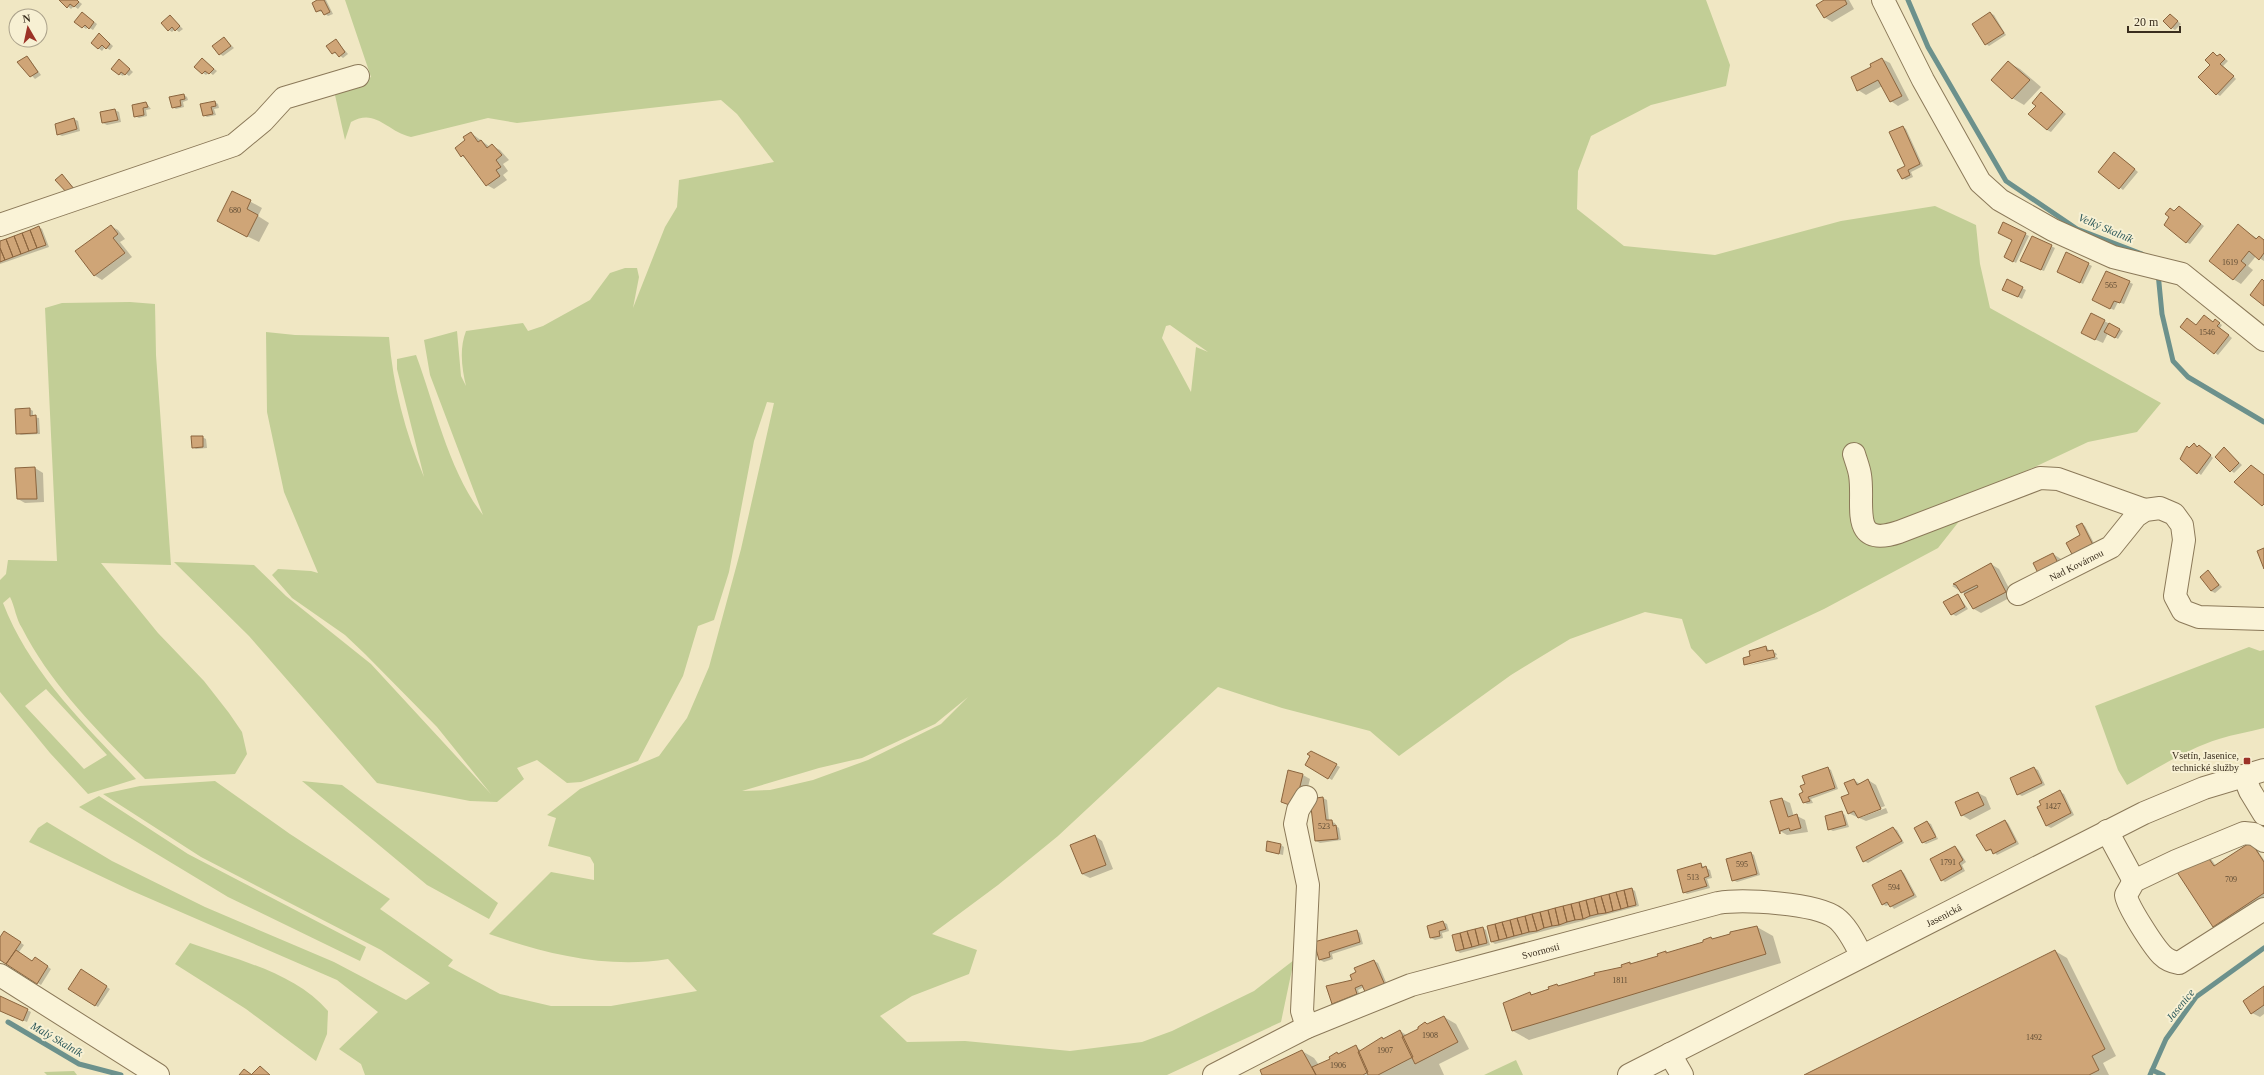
<svg xmlns="http://www.w3.org/2000/svg" width="2264" height="1075" font-family="Georgia,serif">
<style>
.green{fill:#c2ce96;fill-rule:evenodd}
.shadow{fill:#0003}
.lines{fill:none;stroke-linecap:round;stroke-linejoin:round}
.stream{stroke:#6c918c;stroke-width:5}
.building{fill:#cfa577;stroke:#8b653e}
.minor-casing{stroke:#8b7959;stroke-width:24}
.minor{stroke:#faf3d7;stroke-width:22}
.poi-dot{fill:#9c3227;stroke:#f7f0d3;stroke-width:1.5}
.labels{text-anchor:middle;stroke-width:4;stroke-linejoin:round;paint-order:stroke}
.number-label{font-size:8px;fill:#5f4c34}
.street-label{font-size:10px;fill:#3a2e1e;stroke:#f7f0d3}
.poi-label{font-size:10px;fill:#3a2e1e;stroke:#f7f0d3;text-anchor:end}
.water-label{font-size:11px;font-style:italic;fill:#2c585a;stroke:#f7f0d3}
</style>
<rect width="100%" height="100%" fill="#f0e7c3"/>
<path class="green" d="M345,0h1361l24,65 -4,21 -75,19 -60,31 -13,35 -1,38 47,37 91,9 126,-34 94,-15 41,19 4,39 10,44 171,95 -24,29 -49,10 -105,49 -45,57 -114,61 -118,55 -15,-16 -9,-29 -37,-7 -75,27 -59,36 -112,81 -29,-25 -88,-23 -64,-21 -160,149 -60,49 -66,49 45,16 -8,24 -57,22 -32,20 27,26 58,-1 105,10 72,-9 30,-11 82,-40 40,-31 -13,62 -114,53h-802l-4,-11 -22,-15 39,-37 -41,-32 -207,-90 -101,-48 9,-14 9,-6 65,39 93,46 129,55 72,38 24,-17 -49,-33 -180,-93 -98,-63 37,-8 75,-5 75,53 100,65 -10,10 73,51 -5,6 52,28 51,12h60l86,-15 -29,-32c-60,10 -122,-5 -179,-25l62,-62 43,8v-16l-4,-7 -42,-11 8,-28 -9,-3 33,-26 79,-33 28,-38 22,-51 32,-118 33,-146 -7,-1 -13,39 -25,131 -15,48 -16,6 -15,50 -45,85 -57,21 -14,1 -30,-23 -20,8 7,11 -27,23 -27,-1 -93,-18 -128,-147 -75,-74 80,3 32,31 85,68 120,130 -54,-67 -72,-73 -20,-19 -53,-37 -20,-23 6,-6 33,2 7,2 -34,-81 -17,-80 -1,-80 29,3 94,2c4,49 16,95 35,140l-27,-108v-10l19,-4c19,51 33,117 67,160l-53,-140 -6,-35 33,-9 4,45 5,10c-4,-17 -7,-37 0,-55l57,-8 5,8 15,-5 47,-26 20,-27 15,-5h12l2,9 -6,31 32,-81 12,-20 2,-27 95,-18 -37,-48 -16,-14 -204,23 -29,-5 -77,19c-25,-6 -35,-29 -60,-15l-6,18 -10,-45 36,-18zM1170,325l38,27 -12,-5 -5,45 -29,-54 4,-12zM968,697l-27,27 -73,36 -55,20 -43,10 -28,1 77,-23 43,-10 73,-34z
M130,302l25,2 1,51 15,210 -70,-2 57,70 46,48 25,32 13,19 5,22 -12,20 -90,5c-45,-46 -93,-92 -123,-151 -6,-9 -7,-21 -12,-31l-7,6c27,70 83,123 133,176l-48,15 -38,-41 -50,-61v-112l6,-6 2,-14 49,1 -12,-253 17,-5zM46,689l61,66 -23,14 -59,-63z
M2249,647l11,4 4,-1v78c-15,4 -30,6 -45,11 -32,10 -63,30 -92,46l-9,-15 -23,-64z
M302,781l40,4 156,118 -9,16 -62,-34z
M99,796l89,58 178,93 -6,14 -132,-64 -149,-90z
M190,943c47,17 104,29 138,68l-1,23 -11,27 -70,-52 -71,-45z
M1516,1060l7,15h-39z
M74,1071l3,4h-30l-3,-3z"/>
<path class="shadow" d="M61,0h16l5,4 -4,5 -4,-3 -3,3z
M319,0h7l7,14 -5,2 -5,-4 -6,-1z
M1826,0h23l5,9 -22,13 -8,-5z
M83,13l14,11 -4,6 -5,-3 -2,2 -10,-8z
M1990,13l4,2 12,20 -17,11 -3,-2z
M170,16l13,13 -4,3 -4,-3 -3,3 -3,-2z
M2173,17l8,7 -6,6 -3,-2z
M103,37l10,9 -3,4 -5,-3 -3,4 -10,-8z
M224,38l10,10 -11,8 -3,-2z
M336,41l12,13 -5,4 -5,-4 -5,-1z
M2220,55l8,6 -5,5 13,13 -16,17 -3,-2 1,-37z
M28,57l13,18 -6,4 -16,-17z
M202,59l15,12 -4,4 -4,-3 -3,3 -3,-2z
M1882,59l8,4 19,37 -11,6 -7,-5 -9,-15 -16,9 -8,-5 14,-23z
M2008,62l12,7 21,18 -17,18 -12,-7z
M123,63l10,9 -4,4 -4,-3 -2,3 -4,-2z
M2041,93l25,21 -15,18 -4,-2 -10,-24z
M184,95l3,2 1,3 -5,2 1,5 -8,2 -3,-2z
M215,102l3,2 1,4 -5,1 2,6 -9,2 -3,-2z
M146,103l5,6 -5,1 1,6 -8,2 -4,-2z
M115,110l4,2 2,10 -14,3 -4,-2z
M74,119l4,2 2,10 -18,5 -4,-2z
M1903,127l3,2 17,37 -12,6 2,5 -7,3 -3,-2 3,-11z
M471,133l19,14 2,-1 8,4 9,10 -6,4 5,7 -5,4 4,5 -13,9 -7,-4 -19,-25 -6,-4z
M2118,155l20,17 -15,18 -23,-18z
M62,175l15,16 -5,5z
M233,192l29,16 -4,8 11,7 -10,19 -29,-14z
M2182,209l22,17 -14,18 -4,-2 -11,-30z
M2003,223l26,13 -13,27 -11,-7 8,-16z
M111,226l7,4 7,9 -5,3 12,15 -30,23 -8,-5z
M2238,226l20,13 1,-2 5,3v21l-8,-5 -8,10 5,4 -12,14 -8,-5z
M39,227l3,2 7,18 -49,17v-22z
M2033,237l22,11 -11,23 -19,-8z
M2067,253l25,13 -9,18 -22,-11z
M2007,281l19,9 -4,9 -15,-8z
M2129,282l4,2 -9,20 -6,-2 -4,8 -18,-8z
M2091,314l32,17 -5,8 -10,-6 -5,10 -13,-6z
M2219,323l3,2 -2,3 12,10 -14,17 -37,-28z
M30,409l3,2v6l6,1 1,16 -19,1 -4,-2z
M202,437l4,2 1,9 -11,1 -3,-2z
M2194,445l9,3 10,10 -12,17 -20,-17z
M2224,448l18,17 -8,8 -18,-16z
M35,468l8,5 1,29 -19,1 -7,-4 -2,-30z
M2082,524l3,2 12,23 -15,-13z
M2053,554l8,5 5,11 -26,4z
M1991,564l8,5 14,27 -32,17 -7,-4 -9,-15 -13,-8z
M2208,572l14,15 -7,6 -4,-2z
M1958,595l10,14 -12,7 -4,-2z
M1766,647l4,4 6,2 1,2 -32,10 6,-8z
M1777,657l1,2 -31,7z
M1311,752l29,15 -8,13 -26,-15z
M1828,768l3,2 7,19 -27,10 2,4 -6,1 -3,-2v-9z
M2034,768l4,2 7,15 -23,11 -4,-2z
M1303,775l7,4 -8,31 -20,-8z
M1854,780l6,4 8,-4 8,5 9,21 -23,9v2l24,-9 2,5 -22,8 -18,-8z
M2060,792l4,2 10,21 -23,13 -4,-2 -9,-18z
M1978,793l8,4 5,12 -21,11 -8,-5z
M1323,798l4,2 2,21 6,2 1,3 3,2 2,12 -21,3 -4,-2z
M1782,799l8,4 4,14 3,-1 8,4 3,12 -21,3 -7,-4z
M1842,813l3,2 4,12 -16,4 -4,-2z
M2005,821l3,2 11,21 -22,11 -4,-4 -6,-1z
M1927,822l4,2 5,11 -12,8z
M1893,828l4,2 7,13 -36,20 -4,-2z
M1095,836l7,5 11,28 -23,9 -8,-4z
M1937,837l1,2 -12,5 -2,-1z
M1281,845l3,2 -1,8 -16,-4z
M2254,845l10,15v37l-46,31 -4,-2 -5,-70 7,10z
M1955,847l3,2 8,13 -4,3 3,6 -20,11 -3,-2z
M1751,853l3,2 6,20 -23,7 -4,-2z
M1701,865l9,5 2,8 -5,1 3,9 -23,6 -3,-2z
M1901,871l3,2 13,24 -23,12 -4,-5 -4,2 -4,-2z
M1632,889l3,2 4,15 -144,38 -3,-2z
M1443,922l4,2 2,7 -7,2 1,5 -8,2 -4,-2z
M1757,927l16,9 8,27 -252,77 -16,-9 17,-38 3,2 24,-10 3,2 63,-19 7,-5 2,2 34,-12 2,1 37,-11 -1,-2z
M1483,928l3,2 4,15 -30,8 -3,-2z
M1357,931l3,2 3,11 -31,10 1,5 -9,3 -4,-2 -5,-17z
M8,934l16,11 -5,7 14,10 6,-2 12,9 -10,16 -41,-26v-20z
M2055,951l12,7 49,98 -13,7 6,12h-302z
M1374,961l4,2 10,24h-24l-6,3 2,6 -24,9 -3,-2z
M81,970l29,19 -12,18 -28,-18z
M2264,988v26l-4,3 -8,-4z
M0,997l31,15 -4,10 -27,-12z
M1444,1017l12,7 13,25 -30,15 5,11h-180l38,-24 12,7 5,7 37,-18 6,4 38,-20 8,5z"/>
<g class="lines">
<path class="stream" d="M1908,0l20,47 78,134 71,48 65,25
M2158,273l4,41 11,47 15,16 76,45
M8,1022l71,42 42,11
M2152,1070l11,5
M2150,1075l16,-36 30,-42 68,-49"/>
</g>
<path class="building" d="M59,0h18l2,2 -5,5 -4,-3 -3,4z
M317,0h7l6,12 -6,3 -3,-5 -5,2 -4,-9z
M1824,0h21l2,4 -23,14 -8,-13z
M82,12l12,10 -5,7 -4,-4 -3,3 -8,-6z
M1990,12l14,21 -19,12 -13,-21z
M2170,14l8,7 -7,8 -8,-8z
M170,15l10,11 -5,5 -3,-4 -4,4 -7,-8z
M99,33l11,11 -4,5 -4,-4 -4,4 -7,-6z
M224,37l7,9 -12,9 -7,-9z
M336,39l9,13 -6,5 -4,-5 -3,2 -6,-8z
M2213,52l4,4 3,-2 5,5 -5,5 14,12 -18,19 -18,-18 12,-12 -5,-5z
M27,56l11,16 -8,5 -13,-15z
M202,58l12,11 -5,5 -4,-3 -3,3 -8,-7z
M1882,58l20,38 -12,6 -12,-22 -21,11 -6,-14 20,-10 -1,-3z
M119,59l11,10 -5,6 -4,-3 -2,3 -8,-6z
M2008,61l22,19 -18,19 -21,-19z
M2041,92l22,20 -16,18 -19,-16 8,-8 -4,-3z
M184,94l1,5 -5,1 1,6 -9,2 -3,-11z
M215,101l1,5 -5,1 2,7 -10,2 -3,-12z
M146,102l2,5 -5,1 1,7 -10,2 -2,-12z
M115,109l3,11 -16,3 -2,-11z
M74,118l3,11 -20,6 -2,-11z
M1903,126l17,38 -12,6 2,5 -8,4 -5,-9 8,-4 -16,-34z
M471,132l7,10 3,-2 6,8 5,-4 10,11 -6,5 5,7 -5,3 4,6 -14,10 -23,-31 -2,2 -6,-9 10,-8 -2,-3z
M2114,152l21,17 -16,20 -21,-17z
M62,174l12,15 -6,5 -13,-14z
M232,191l19,9 -4,9 11,6 -11,22 -30,-16z
M2179,206l22,18 -15,19 -22,-18 5,-8 -4,-3 5,-6 4,3z
M2003,222l23,11 -13,29 -9,-5 8,-17 -14,-7z
M2238,224l18,15 3,-3 5,4v13l-5,7 -10,-9 -8,10 5,4 -13,15 -24,-19z
M111,225l7,9 -5,4 12,15 -31,23 -19,-25z
M39,226l7,19 -9,3 -7,-18z
M30,230l7,18 -8,3 -7,-18z
M22,233l7,18 -8,3 -7,-18z
M14,236l7,18 -8,3 -7,-18z
M2032,236l20,9 -11,25 -21,-9z
M6,239l7,18 -8,3 -5,-12v-7z
M0,248l5,12 -5,2z
M2066,252l23,11 -9,20 -23,-11z
M2106,271l24,10 -10,22 -6,-2 -4,8 -18,-9z
M2007,279l16,8 -5,10 -16,-7z
M2262,279l2,2v25l-14,-11z
M2091,313l14,7 -10,20 -14,-7z
M2204,315l9,7 2,-3 5,4 -3,3 12,9 -15,19 -34,-27 7,-9 9,7z
M2109,323l11,6 -5,9 -11,-6z
M30,408v8l6,-1 1,18 -21,1 -1,-25z
M191,436h12v11l-11,1z
M2194,443l3,4 2,-2 12,10 -14,19 -17,-15 5,-10 2,-3 2,2z
M2224,447l15,16 -9,9 -15,-15z
M2251,465l13,10v29l-2,2 -28,-24z
M35,467l2,32h-20l-2,-31z
M2082,523l12,24 -20,11 -8,-15 14,-8 -4,-9z
M2264,548v21l-7,-18z
M2053,553l6,12 -20,10 -6,-12z
M1991,563l15,29 -33,17 -9,-15 14,-7 -1,-2 -16,8 -5,-8 -3,-1z
M2208,570l11,15 -8,6 -11,-14z
M1958,594l7,13 -14,8 -8,-13z
M1766,646l1,5 6,-1 2,7 -31,8 -1,-7 7,-2 -1,-5z
M1311,751l26,13 -9,15 -23,-14 5,-9 -3,-2z
M1828,767l7,21 -27,9 2,4 -7,2 -4,-9 4,-2 -3,-6 5,-2 -3,-8z
M2034,767l8,16 -25,12 -7,-17z
M1288,770l15,4 -8,33 -14,-5z
M1854,779l3,6 11,-6 13,30 -23,9 -4,-7 -6,3 -7,-17 8,-3 -5,-11z
M2060,790l11,23 -25,13 -9,-19 4,-2 -2,-4z
M1978,792l6,13 -23,11 -6,-14z
M1323,797l3,23h6l1,6 3,-1 2,14 -23,2 -5,-42z
M1782,798l6,19 9,-3 4,14 -11,3 -1,-3 -9,3v3l-10,-33z
M1842,811l4,14 -18,5 -3,-14z
M2005,820l11,22 -23,12 -2,-5 -5,2 -10,-16z
M1927,821l9,16 -14,6 -8,-15z
M1893,827l9,14 -39,21 -7,-15z
M1095,835l11,30 -24,9 -12,-29z
M1267,841l14,3 -2,10 -13,-3z
M2251,842l13,20v31l-51,34 -36,-55 28,-19 9,13z
M1955,846l8,14 -4,3 3,6 -21,12 -11,-22z
M1751,852l6,22 -25,7 -6,-22z
M1701,863l1,5 4,-2 3,10 -5,2 3,8 -24,7 -6,-23z
M1901,870l13,25 -24,12 -3,-5 -5,3 -10,-20z
M1632,888l4,17 -8,2 -4,-17z
M1624,890l4,17 -7,2 -5,-17z
M1616,892l5,17 -8,2 -4,-17z
M1609,894l4,17 -7,2 -5,-17z
M1601,896l5,17 -8,1 -4,-16z
M1594,898l4,16 -8,2 -4,-16z
M1586,900l4,16 -7,3 -4,-17z
M1579,902l4,17 -8,1 -4,-16z
M1571,904l4,16 -8,2 -4,-16z
M1563,906l4,16 -8,3 -4,-17z
M1555,908l4,17 -7,1 -4,-16z
M1548,910l4,16 -8,2 -4,-16z
M1540,912l4,16 -7,3 -5,-17z
M1532,914l5,17 -8,1 -4,-16z
M1525,916l4,16 -7,2 -5,-16z
M1517,918l5,16 -8,2 -4,-16z
M1510,920l4,16 -7,2 -5,-16z
M1443,921l3,8 -7,2 1,5 -10,2 -3,-12z
M1502,922l5,16 -8,2 -4,-16z
M1495,924l4,16 -8,2 -4,-16z
M1757,926l9,28 -254,77 -9,-28 27,-11 1,3 18,-6 -1,-2 9,-3 1,2 37,-11 -1,-2 28,-6 -1,-2 9,-3v2l28,-8 -1,-2 9,-3v2l37,-11v-2l8,-3 1,2 18,-5v-2z
M1483,927l4,16 -8,2 -4,-16z
M1475,929l4,16 -7,2 -5,-16z
M1357,930l3,12 -31,10 1,5 -11,3 -5,-18z
M4,931l17,11 -15,22 -6,-4v-23z
M1467,931l5,16 -8,2 -4,-16z
M1460,933l4,16 -8,2 -4,-16z
M16,950l16,11 3,-4 13,9 -11,18 -31,-20z
M2055,950l50,99 -13,7 7,14 -10,5h-285z
M1374,960l11,25 -19,9 -4,-9 -7,3 2,6 -25,10 -6,-18 26,-6 -2,-5 6,-3 -2,-4z
M81,969l26,17 -12,20 -27,-17z
M2264,986v19l-13,9 -8,-13z
M0,996l28,13 -5,12 -23,-10z
M1444,1016l14,26 -43,22 -13,-27 16,-8v-2l7,-5 2,2z
M1400,1030l13,27 -35,18h-10l-10,-23 24,-15 1,2z
M1356,1045l12,27 -5,3h-47l-4,-8 18,-8 -1,-2 8,-5 1,2z
M1302,1050l14,25h-54l-2,-5z
M260,1066l10,9h-19z
M244,1069l8,6h-13z"/>
<g class="lines">
<g class="minor-casing">
<g id="minor">
<path d="M1883,0l40,80 57,102 20,18 53,30 60,27 69,17 82,66"/>
<path d="M0,225l234,-80 29,-24 21,-23 74,-22"/>
<path d="M1854,454c2,7 5,14 6,21 5,29 -12,74 39,57l141,-54 18,1 87,31"/>
<path id="s1" d="M2018,594l93,-47 25,-31 9,-6 15,-2 14,6 8,11 2,15 -9,56 8,15 16,6 65,2"/>
<path d="M2244,776l6,15 14,23"/>
<path d="M1306,797l-8,13 -3,14 13,61 -6,126 5,16"/>
<path d="M2107,831l27,50"/>
<path d="M2264,841l-10,-7 -10,-1 -68,28 -42,20 -8,14c1,11 28,52 36,60 5,5 10,7 17,8l85,-54"/>
<path d="M0,975l158,100"/>
<path d="M1670,1054l12,21"/>
<path id="s2" d="M1214,1075l93,-48 104,-42 307,-82c25,-4 98,0 118,15 12,9 19,26 26,38"/>
<path id="s3" d="M1629,1075l515,-262 60,-25 60,-18"/>
</g>
</g>
<use href="#minor" class="minor"/>
</g>
<rect class="poi-dot" x="2243" y="757" width="8" height="8" rx="2"/>
<g class="labels">
<g class="number-label">
<text x="235" y="213">680</text>
<text x="2230" y="265">1619</text>
<text x="2111" y="288">565</text>
<text x="2207" y="335">1546</text>
<text x="2053" y="809">1427</text>
<text x="1324" y="829">523</text>
<text x="1948" y="865">1791</text>
<text x="1742" y="867">595</text>
<text x="1693" y="880">513</text>
<text x="2231" y="882">709</text>
<text x="1894" y="890">594</text>
<text x="1620" y="983">1811</text>
<text x="1430" y="1038">1908</text>
<text x="2034" y="1040">1492</text>
<text x="1385" y="1053">1907</text>
<text x="1338" y="1068">1906</text>
</g>
<g class="street-label">
<text dy="4" stroke="none"><textPath href="#s1" startOffset="65">Nad Kovárnou</textPath></text>
<text dy="4" stroke="none"><textPath href="#s3" startOffset="353">Jasenická</textPath></text>
<text dy="4" stroke="none"><textPath href="#s2" startOffset="351">Svornosti</textPath></text>
</g>
<g class="poi-label">
<text x="2239" y="759">Vsetín, Jasenice,<tspan x="2239" dy="12">technické služby</tspan></text>
</g>
<g class="water-label">
<text transform="translate(2106 228) rotate(23)" y="4">Velký Skalník</text>
<text transform="translate(2180 1005) rotate(-51)" y="4">Jasenice</text>
<text transform="translate(57 1039) rotate(30)" y="4">Malý Skalník</text>
</g>
</g>
<g transform="translate(28 28) rotate(351)"><circle r="19" fill="#f7f0d3" stroke="#aba28b"/>
<path d="M0-3L7 15L0 10L-7 15Z" fill="#9c3227"/>
<text y="-6" font-size="11" font-weight="bold" text-anchor="middle" fill="#3a2e1e">N</text>
</g>
<path d="M2128 26v6h52v-6" fill="none" stroke="#3a2e1e" stroke-width="2"/>
<text x="2134" y="26" font-size="12" fill="#3a2e1e" stroke="#f7f0d3" stroke-width="3" paint-order="stroke">20 m</text>
</svg>
